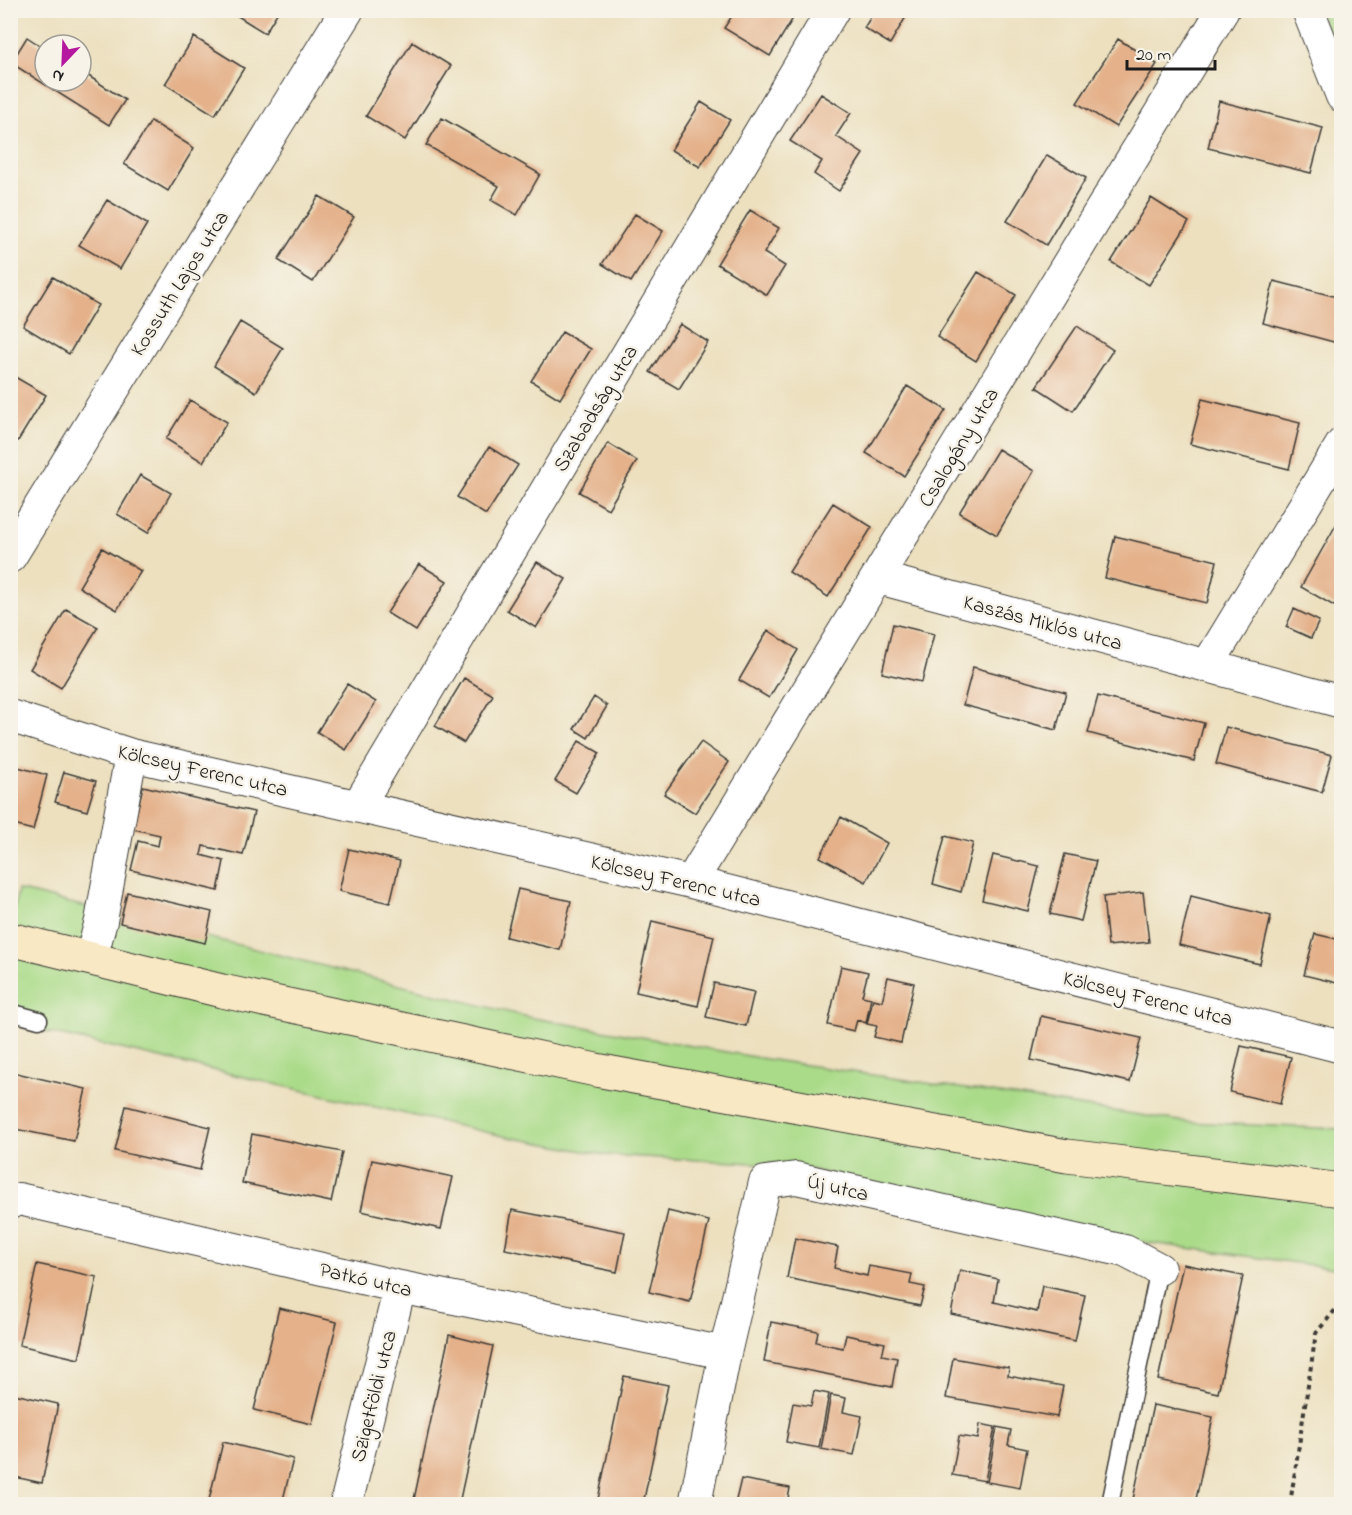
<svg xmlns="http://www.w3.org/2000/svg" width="1352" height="1515" font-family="'Indie Flower',sans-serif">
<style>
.green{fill:#aadb89;stroke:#637c52;stroke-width:1.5}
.building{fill:#e4b18a}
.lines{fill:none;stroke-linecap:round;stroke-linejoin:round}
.service-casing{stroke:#3b3934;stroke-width:19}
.minor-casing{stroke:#3b3934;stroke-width:34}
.tertiary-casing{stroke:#3b3934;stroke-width:35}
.secondary-casing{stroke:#3b3934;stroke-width:35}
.path{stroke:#3b3934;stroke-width:4;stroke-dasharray:4.5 4.5;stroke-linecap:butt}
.service{stroke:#fff;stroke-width:16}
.minor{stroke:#fff;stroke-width:32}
.tertiary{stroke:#fff;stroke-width:33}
.secondary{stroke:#f8e8c3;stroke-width:33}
.labels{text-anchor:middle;stroke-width:5;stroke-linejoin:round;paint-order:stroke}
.street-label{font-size:21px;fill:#1c1c1c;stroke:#f7f3e8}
</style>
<rect width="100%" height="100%" fill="#f7f3e8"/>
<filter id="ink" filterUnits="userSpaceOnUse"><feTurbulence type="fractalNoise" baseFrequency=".0167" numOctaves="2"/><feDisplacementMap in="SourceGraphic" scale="12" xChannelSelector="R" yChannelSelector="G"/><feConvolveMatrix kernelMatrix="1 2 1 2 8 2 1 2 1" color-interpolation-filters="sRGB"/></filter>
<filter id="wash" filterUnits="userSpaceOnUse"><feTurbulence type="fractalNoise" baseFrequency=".008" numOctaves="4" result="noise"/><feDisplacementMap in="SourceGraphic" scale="24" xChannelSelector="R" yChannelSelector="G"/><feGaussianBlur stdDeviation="1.35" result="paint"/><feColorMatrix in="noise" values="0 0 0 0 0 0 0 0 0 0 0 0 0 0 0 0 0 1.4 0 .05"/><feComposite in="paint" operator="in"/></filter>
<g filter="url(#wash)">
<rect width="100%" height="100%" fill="#ece0bf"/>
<path class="green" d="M1319,11h22v55z
M18,890l510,127 238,42 421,63 154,7v140l-234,-32 -315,-72 -187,-10 -102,-19 -492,-112v-97z"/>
<g id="blocks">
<path class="building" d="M228,10h51l-14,23z
M736,10h62l-28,46 -46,-28z
M875,10h35l-20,34 -26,-16z
M27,37l18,12v32h36v-10l44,29 -16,25 -98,-62z
M194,37l50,31 -29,47 -50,-31z
M1118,39l39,25 -41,63 -39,-24z
M412,42l39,24 -46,74 -39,-24z
M821,94l30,19 -15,23 27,18 -24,37 -25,-17 8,-13 -32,-20z
M1219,101l104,27 -12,45 -103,-25z
M701,102l29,18 -30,47 -29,-17z
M442,118l98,56 -23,41 -26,-15 8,-14 -73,-41z
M151,121l43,27 -26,43 -44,-27z
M1047,155l39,23 -40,67 -39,-24z
M319,196l35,21 -41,65 -35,-22z
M1151,198l38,24 -40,63 -38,-23z
M107,200l40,24 -27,45 -41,-24z
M750,210l29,18 -15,25 21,13 -18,29 -50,-31z
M635,214l28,17 -32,51 -29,-18z
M978,272l38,23 -40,66 -39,-24z
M53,277l45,28 -29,49 -46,-28z
M1274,281l67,17v46l-78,-21z
M240,322l43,26 -27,44 -42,-26z
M680,324l28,18 -29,47 -29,-17z
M1077,326l36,24 -40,61 -37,-24z
M562,332l29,17 -31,50 -29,-18z
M10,374l36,21 -28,46 -8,-4z
M907,386l39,24 -42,66 -38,-23z
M1202,399l98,24 -11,46 -99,-25z
M190,400l37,22 -24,40 -37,-23z
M608,443l29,18 -29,48 -29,-17z
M489,447l29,18 -32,50 -29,-18z
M998,449l36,22 -37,64 -38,-22z
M140,475l31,18 -23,40 -31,-19z
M833,503l39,24 -44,70 -39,-25z
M1341,516v76l-7,14 -33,-19z
M1115,536l102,25 -10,42 -102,-25z
M102,548l39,23 -24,39 -38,-23z
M537,562l29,17 -30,49 -29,-18z
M419,564l28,17 -31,50 -29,-18z
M66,609l32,18 -37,61 -31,-19z
M1294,609l25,12 -8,17 -25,-11z
M893,624l41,10 -12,48 -40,-9z
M768,630l30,20 -29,48 -30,-18z
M973,667l93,25 -10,38 -93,-25z
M464,678l29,17 -29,48 -29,-17z
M347,684l29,18 -30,48 -29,-18z
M1098,696l106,27 -10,38 -106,-28z
M594,697l13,9 -19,32 -14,-9z
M1226,727l106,28 -10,37 -106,-28z
M579,741l21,12 -24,40 -21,-12z
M701,742l28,20 -34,51 -31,-19z
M18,767l29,8 -14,55 -23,-6v-29z
M64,772l32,9 -9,30 -32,-9z
M143,786l111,26 -11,43 -40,-9 -2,9 23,6 -6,30 -87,-21 7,-29 20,5 2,-11 -27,-6z
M841,817l46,26 -21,39 -46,-25z
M945,836l28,7 -12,49 -28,-8z
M349,849l51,12 -10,42 -51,-12z
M1065,854l31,7 -15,60 -31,-7z
M993,855l46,11 -11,45 -46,-11z
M518,889l53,12 -11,49 -54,-13z
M127,892l85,20 -7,31 -85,-20z
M1143,892l6,50 -41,4 -5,-49z
M1191,896l80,20 -11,48 -81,-19z
M652,921l62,15 -16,70 -62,-14z
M1315,934l26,6v44l-37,-9z
M841,966l27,6 -6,24 9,2 -5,25 -9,-3 -3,11 -26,-6z
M888,977l26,6 -13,60 -27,-6 3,-11 -10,-2 6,-25 9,2z
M714,983l40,9 -8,34 -40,-9z
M1041,1016l100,22 -11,44 -99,-22z
M1241,1046l50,11 -11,47 -50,-12z
M12,1072l74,17 -12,52 -64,-13z
M126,1106l84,21 -10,43 -85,-19z
M252,1134l90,18 -11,50 -89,-19z
M372,1160l81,17 -12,52 -80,-18z
M512,1210l113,22 -8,40 -112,-23z
M668,1211l41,10 -19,81 -41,-10z
M795,1238l43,9 -4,21 33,8 2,-10 43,8 -2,10 15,3 -5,19 -133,-28z
M37,1264l60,13 -18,82 -60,-14z
M1183,1264l60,12 -25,117 -60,-13z
M960,1270l38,9 -4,23 43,10 5,-26 43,9 -10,46 -124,-27z
M279,1308l58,14 -25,102 -58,-14z
M771,1322l47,9 -2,11 17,4 10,2 3,-13 39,8 -3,12 15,3 -5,29 -128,-25z
M449,1335l44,11 -34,158h-46z
M953,1358l56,10 -1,8 55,10 -6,31 -111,-19z
M624,1376l44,9 -25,119h-46z
M814,1391l15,3 -10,54 -33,-6 7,-39 18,3z
M10,1393l48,11 -16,79 -32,-7z
M831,1395l15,3 -3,14 19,4 -8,39 -33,-6z
M1153,1405l60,12 -18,87h-63z
M980,1424l15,3 -10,54 -33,-6 7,-39 19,3z
M997,1427l14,3 -3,15 19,4 -7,39 -33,-6z
M223,1442l70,17 -11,45h-74z
M741,1479l49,9 -3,16h-52z"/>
</g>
</g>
<g filter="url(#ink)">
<use href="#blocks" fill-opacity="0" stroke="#3b3934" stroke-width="1.5"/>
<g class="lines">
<g class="service-casing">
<path id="service" d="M10,1012l29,8
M1110,1504l49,-235"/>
</g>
<g class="minor-casing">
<path id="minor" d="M1308,10l34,86
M879,578l463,124
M1207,666l135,-222
M10,716l121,39 560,127 651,165
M358,806l475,-796
M691,882l532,-872
M91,958l10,-37 30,-166
M10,1203l9,-4 381,88 325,66
M346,1504l54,-217
M695,1504l30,-151 40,-171 31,-4 329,73 34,18"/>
</g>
<g class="tertiary-casing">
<path id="tertiary" d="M10,556l337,-546"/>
</g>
<g class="secondary-casing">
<path id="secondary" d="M10,939l212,52 374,79 471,86 275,34"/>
</g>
<path class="path" d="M1290,1504l26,-171 26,-31"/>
<use href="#service" class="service"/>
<use href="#minor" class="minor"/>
<use href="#tertiary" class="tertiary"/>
<use href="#secondary" class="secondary"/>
</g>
</g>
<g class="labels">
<g class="street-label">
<text transform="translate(179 283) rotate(-58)" y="7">Kossuth Lajos utca</text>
<text transform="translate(595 408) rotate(-59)" y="7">Szabadság utca</text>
<text transform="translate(958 447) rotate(-59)" y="7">Csalogány utca</text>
<text transform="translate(1043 622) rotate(15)" y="7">Kaszás Miklós utca</text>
<text transform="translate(203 770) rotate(13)" y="7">Kölcsey Ferenc utca</text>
<text transform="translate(676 880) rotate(13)" y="7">Kölcsey Ferenc utca</text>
<text transform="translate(1148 998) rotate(14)" y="7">Kölcsey Ferenc utca</text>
<text transform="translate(838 1187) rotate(13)" y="7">Új utca</text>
<text transform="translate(366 1279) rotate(13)" y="7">Patkó utca</text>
<text transform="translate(373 1396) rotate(-76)" y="7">Szigetföldi utca</text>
</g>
</g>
<rect width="1352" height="1515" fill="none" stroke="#f7f3e8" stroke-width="36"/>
<g transform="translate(63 63) rotate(203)"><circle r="28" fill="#f7f3e8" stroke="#9f9d96" stroke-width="1.5"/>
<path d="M0-4.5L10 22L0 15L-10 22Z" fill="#b5179e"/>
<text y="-9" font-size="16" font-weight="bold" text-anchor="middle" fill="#1c1c1c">N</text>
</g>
<path d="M1127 60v9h88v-9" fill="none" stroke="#1c1c1c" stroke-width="3"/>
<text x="1136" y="60" font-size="18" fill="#1c1c1c" stroke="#f7f3e8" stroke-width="4.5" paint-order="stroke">20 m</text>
</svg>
